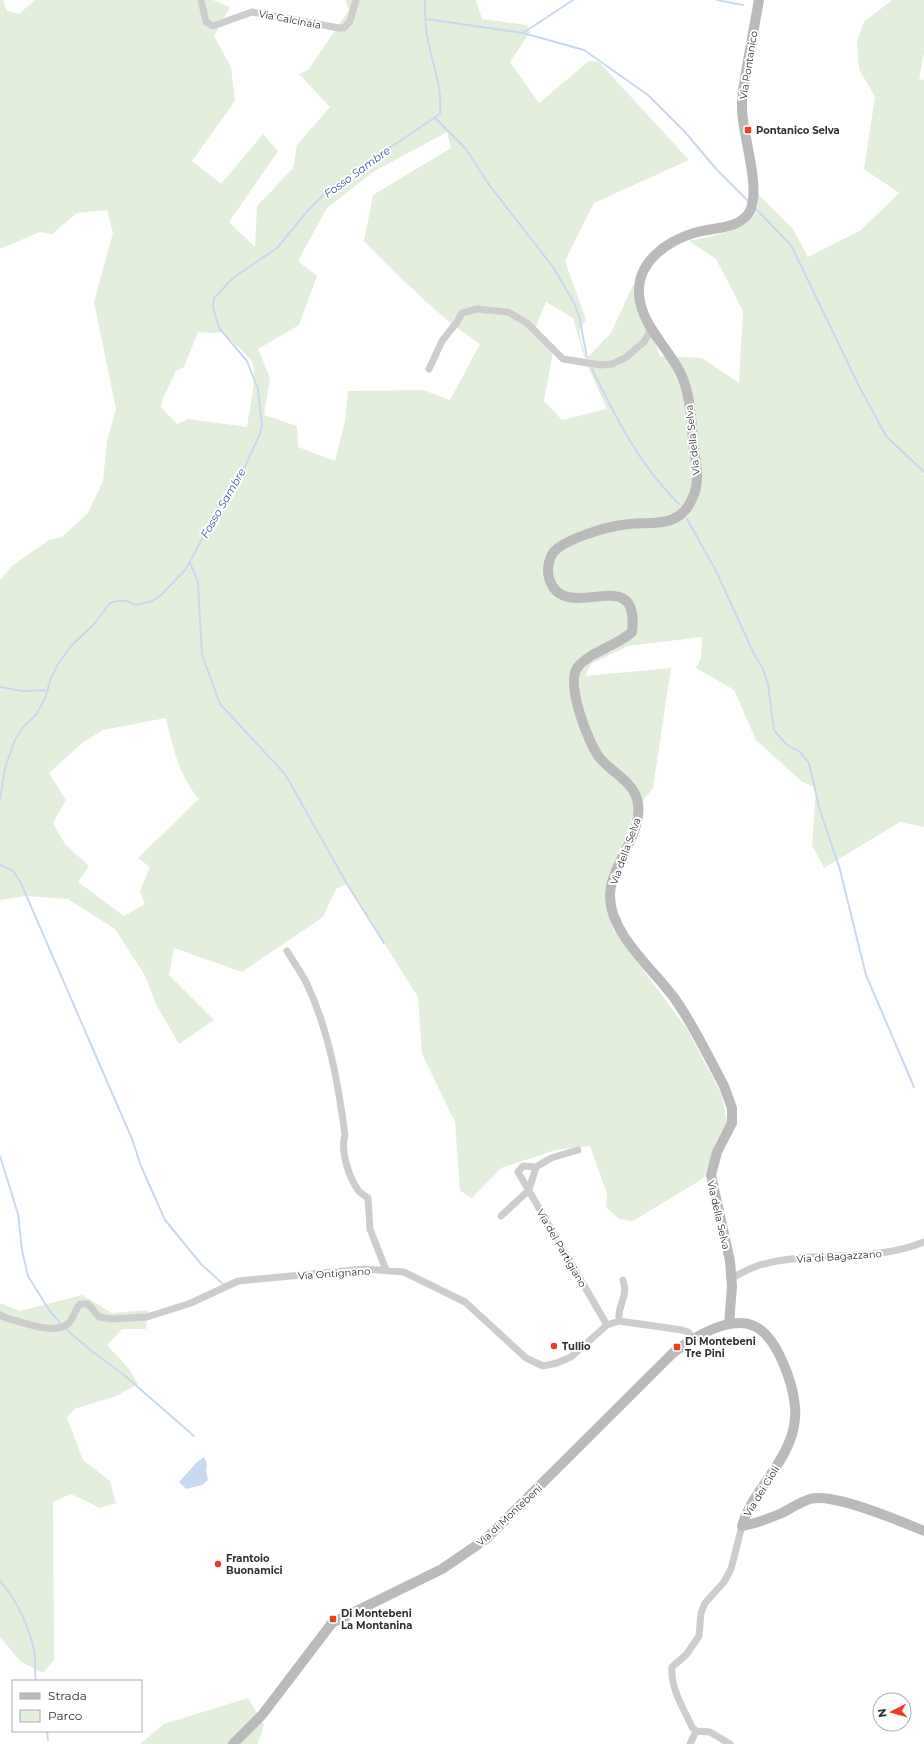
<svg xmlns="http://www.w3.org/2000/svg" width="924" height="1744" font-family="Montserrat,sans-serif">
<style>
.green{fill:#e3eedd;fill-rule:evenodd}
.water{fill:#c8d9ef}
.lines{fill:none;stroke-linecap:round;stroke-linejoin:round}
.stream{stroke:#c8d9ef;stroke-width:2}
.street{stroke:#cdcdcd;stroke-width:7}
.secondary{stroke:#bababa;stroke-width:10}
.poi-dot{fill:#f23b27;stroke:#fff;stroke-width:1.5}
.labels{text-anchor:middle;stroke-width:4;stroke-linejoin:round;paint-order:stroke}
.street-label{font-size:10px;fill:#303030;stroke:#fff}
.poi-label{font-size:10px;font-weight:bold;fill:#303030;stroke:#fff;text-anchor:start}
.water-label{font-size:11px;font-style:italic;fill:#376299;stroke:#fff}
</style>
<rect width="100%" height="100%" fill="#fff"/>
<path class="green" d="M0,0h3l4,11 12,3 16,-14h178l17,7 -16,29 17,31 4,34 -43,60 29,23 42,-50 15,17 -49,71 26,25 2,-41 36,-38 4,-23 33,-38 -31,-33 9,-4 41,-60 -4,-10h131l6,19 45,6 3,7 -20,30 29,41 50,-42 10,1 90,98 -95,43 -29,58 21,59 -7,10 7,29 25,-26 22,-48 27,71 42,2 37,25 4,-72 -27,-52 -27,-18c21,-5 64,-10 69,-35 1,-4 0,-9 -1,-13l36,36 15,28 53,-27 38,-37 -35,-24 11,-72 -16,-28 -2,-28 7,-19 28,-22h32v53l-5,26 5,1v747l-24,-5 -76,46 -12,-23 4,-57 -15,-7 -45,-41 -22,-50 -38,-22 5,-10 1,-21 -74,9 -37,18 -6,12 86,-8 -18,120 -19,24 -28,81 6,35 75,101 34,64 6,29 -11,20 -12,36 -71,43 -14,-2 -13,-12 1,-13 -17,-48 -34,4 -55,18 -29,30 -12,-7 -5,-69 -33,-68 -4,-57 -71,-113 -11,5 -13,28 -81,55 -68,-24 -5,27 45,45 -35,24 -22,-38 -13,-32 -29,-45 -47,-30 -42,-3 -26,4v-320l13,-15 36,-25 13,-3 26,-24 15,-32 4,-40 9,-32 -22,-107 19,-69 -6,-23 -30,3 -25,21 -12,-2 -40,17zM447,132l4,16 -78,47 -9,46c37,37 72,74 116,103l-30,56 -27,-10 -75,1 -3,30 -10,40 -37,-14 -1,-21 -33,-11 6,-37 -12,-29 41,-24 18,-49 -19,-15 29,-53 46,-36zM546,302l27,16 12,42 22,49 -45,11 -18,-19 9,-49 -19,-21zM198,332l15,1 9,-1c9,9 21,18 29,28 8,12 -2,52 -4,67l-59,-8 -11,5 -16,-17 2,-9 13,-27 8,-4zM166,718c7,30 13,58 33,81l-61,59 12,9 -10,24 5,13 -21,12 -46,-34 11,-16 -24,-22 -12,-21 13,-23 -17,-27 33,-30 21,-13z
M82,1295l30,18 36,-3 -2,19h-24l-15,16 22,24 9,15 -22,12 -42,13 -7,9 16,42 27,21 6,22 -16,5 -29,-14 -18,8 1,158 -11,13 -22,-11 -21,-25v-334l20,8z
M248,1698l16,27 -6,19h-118l24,-20z"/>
<path class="water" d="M204,1457l3,7 -1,6 2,10 -6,5 -16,4 -7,-7 17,-19z"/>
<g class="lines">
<path class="stream" d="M717,0l26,5
M426,19l97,14 61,17 64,45 37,37 32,38 32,32
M523,33l50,-33
M435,118l31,31 24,37 63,81 20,34 6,15 8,41
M755,208l36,37 68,141 27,50 38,36
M592,369c24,49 48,97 87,135
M687,519l29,52 38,83 9,15 5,15 6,46 12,14 14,8 9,11 11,48 19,55 27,109 48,112
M190,563l8,19 4,73 18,49 65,70 62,110 37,59
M0,687l22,4 26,-1
M0,800l5,-32 10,-28 8,-13 13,-12 9,-17 6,-20 7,-14 13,-18 23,-22 16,-21 7,-2h9l10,4 17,-4 9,-7 24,-25 38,-71 15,-19 21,-45 2,-9 -4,-36 -11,-28 -28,-33 -6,-21 1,-9 19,-20 44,-30 33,-40 23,-22 107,-72c3,-30 -11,-57 -14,-86 -1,-9 -1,-19 -1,-28
M0,865l13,6 7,10 112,258 9,27 24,54 36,44 22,20
M0,1156l18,58 4,36 6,26 21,34 13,15
M65,1328l24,21 35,26 70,61
M0,1581c16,18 29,45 34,69 2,10 0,21 2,31
M47,1731l1,9"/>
<path class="street" d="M201,0l5,22 7,4 39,-14 87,16h5l6,-7 6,-21
M429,369l13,-28 15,-19 5,-9 15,-4 31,3 19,11 36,36 38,6 11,-1 13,-6 19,-16 7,-13
M287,951c6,10 13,20 19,31 23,48 32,101 39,153 -5,16 4,42 13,55 2,3 7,6 10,8l2,31 16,41
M578,1150l-27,8 -15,9 -13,-1 -5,6 89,153
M501,1216l28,-26 7,-23
M732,1278c8,-4 16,-9 25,-12 54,-17 114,-2 167,-24
M0,1315l6,3c17,4 48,18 63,5 4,-4 6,-13 11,-19h8l11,13 13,2 35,-2 44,-14 47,-22 127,-12 39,3 61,30 61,56 17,8 14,-3 14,-6 36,-32 12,-4 63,9 6,2 5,6
M619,1321c-2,-18 10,-22 4,-41
M690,1744l6,-13
M730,1744l-20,-12 -14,-1 -4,-4c-8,-18 -22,-39 -20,-60l14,-12 13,-19 2,-23 4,-10 19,-21 7,-13 11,-43"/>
<path class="secondary" d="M729,1324l3,-38 -2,-25 -19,-86 6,-23 15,-29v-15l-8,-22c-15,-28 -30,-60 -49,-87 -21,-29 -65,-65 -65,-103 0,-32 36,-64 27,-97 -5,-18 -27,-28 -38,-42 -11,-15 -33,-72 -22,-89 12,-16 40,-22 55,-36 8,-68 -58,-13 -79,-45 -3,-5 -5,-12 -5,-17 0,-5 2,-12 5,-17 9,-13 53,-26 69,-28 27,-5 56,6 70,-26 3,-6 5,-15 5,-22 1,-8 -2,-18 -3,-27 -3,-25 -2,-54 -14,-78 -13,-26 -39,-47 -41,-78 -2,-32 28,-53 55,-61 18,-6 46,-3 56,-22 11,-23 -7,-74 -8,-101 -1,-15 3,-30 5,-44 4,-22 8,-44 12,-66
M233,1744l29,-29 70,-92 110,-54 44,-30 187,-186c19,-15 56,-38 81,-27 23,10 39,57 41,81 1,9 -1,24 -5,33 -11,31 -39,54 -48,86 13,-2 28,-8 40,-13 10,-5 18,-11 28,-14 23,-7 90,22 114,32"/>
</g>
<g class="poi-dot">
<rect x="744" y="126" width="8" height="8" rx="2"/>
<circle cx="554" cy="1346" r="4"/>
<rect x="673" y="1343" width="8" height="8" rx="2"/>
<circle cx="218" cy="1564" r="4"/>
<rect x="329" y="1615" width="8" height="8" rx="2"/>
</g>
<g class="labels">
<g class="street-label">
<text transform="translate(290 19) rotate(11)" y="4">Via Calcinaia</text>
<text transform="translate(748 65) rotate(-81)" y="4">Via Pontanico</text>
<text transform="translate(692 440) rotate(-96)" y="4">Via della Selva</text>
<text transform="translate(625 851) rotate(-70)" y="4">Via della Selva</text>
<text transform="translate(719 1215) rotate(77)" y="4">Via della Selva</text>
<text transform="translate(562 1248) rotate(60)" y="4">Via del Partigiano</text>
<text transform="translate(839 1256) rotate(-4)" y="4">Via di Bagazzano</text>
<text transform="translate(334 1273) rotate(-4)" y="4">Via Ontignano</text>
<text transform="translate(761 1491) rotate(-58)" y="4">Via dei Cioli</text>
<text transform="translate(509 1515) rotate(-43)" y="4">Via di Montebeni</text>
</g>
<g class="poi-label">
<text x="756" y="134">Pontanico Selva</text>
<text x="685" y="1345">Di Montebeni<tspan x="685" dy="12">Tre Pini</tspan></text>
<text x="562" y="1350">Tullio</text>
<text x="226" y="1562">Frantoio<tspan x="226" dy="12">Buonamici</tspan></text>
<text x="341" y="1617">Di Montebeni<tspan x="341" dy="12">La Montanina</tspan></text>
</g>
<g class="water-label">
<text transform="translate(357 172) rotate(-36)" y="4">Fosso Sambre</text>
<text transform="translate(223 503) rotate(-60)" y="4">Fosso Sambre</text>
</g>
</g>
<rect x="12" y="1680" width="130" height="52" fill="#ffffff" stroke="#acacac"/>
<rect x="20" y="1693" width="20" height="6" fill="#bababa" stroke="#acacac"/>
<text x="48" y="1700" font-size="12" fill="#303030">Strada</text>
<rect x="20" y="1710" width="20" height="12" fill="#e3eedd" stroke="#acacac"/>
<text x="48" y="1720" font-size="12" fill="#303030">Parco</text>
<g transform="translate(892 1712) rotate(264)"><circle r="19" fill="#ffffff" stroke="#acacac"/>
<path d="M0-3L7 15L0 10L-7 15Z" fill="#f23b27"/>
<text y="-6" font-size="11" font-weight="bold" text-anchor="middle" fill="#303030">N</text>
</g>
</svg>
